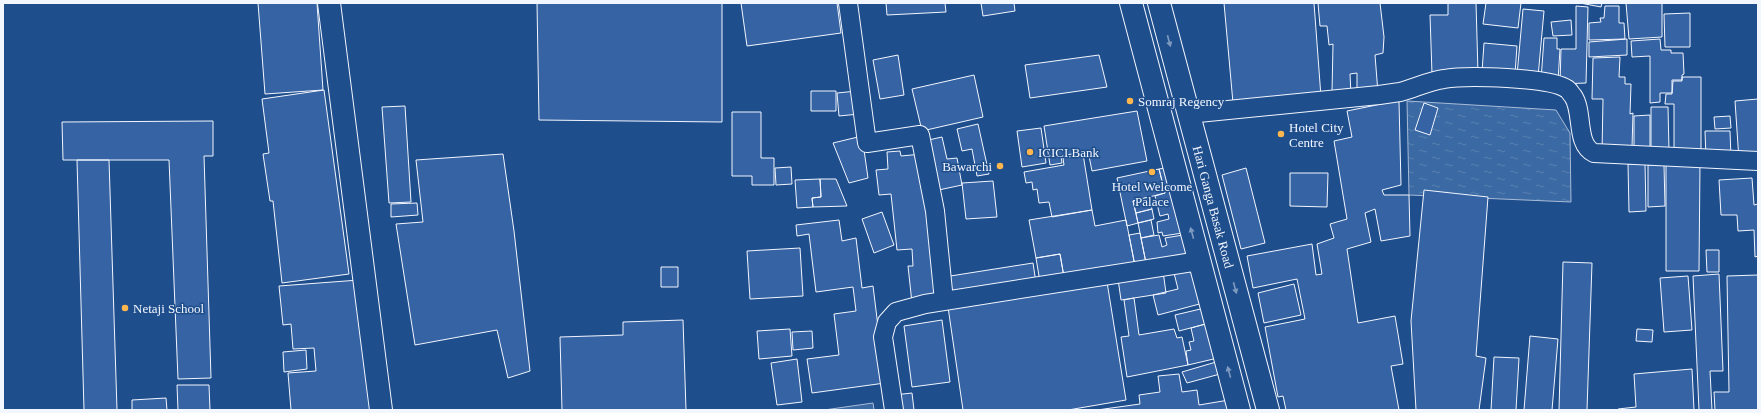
<svg xmlns="http://www.w3.org/2000/svg" width="1761" height="413" font-family="'Times New Roman',serif">
<style>
.water{fill:url(#water-ripples);stroke:#a8bbd7}
.building{fill:#3563a3;stroke:#f2f6ff}
.lines{fill:none;stroke-linecap:round;stroke-linejoin:round}
.minor-casing{stroke:#f2f6ff;stroke-width:20}
.tertiary-casing{stroke:#f2f6ff;stroke-width:24}
.primary-casing{stroke:#f2f6ff;stroke-width:24}
.minor{stroke:#1f4e8c;stroke-width:18}
.tertiary{stroke:#1f4e8c;stroke-width:22}
.primary{stroke:#1f4e8c;stroke-width:22}
.oneway{fill:#7e9ac0}
.poi-dot{fill:#ffb74d;stroke:#1f4e8c;stroke-width:1.5}
.labels{text-anchor:middle;stroke-width:3;stroke-linejoin:round;paint-order:stroke}
.poi-label{font-size:13px;fill:#f2f6ff;stroke:#1f4e8c;text-anchor:start}
.street-label{font-size:13px;fill:#f2f6ff;stroke:#1f4e8c}
</style>
<defs>
<pattern id="water-ripples" width="26" height="14" patternUnits="userSpaceOnUse"><rect width="26" height="14" fill="#3b69a3"/><path d="M2 4q2-2 4 0t4 0M15 11q2-2 4 0t4 0" fill="none" stroke="#587fb1"/></pattern>
</defs>
<rect width="100%" height="100%" fill="#1f4e8c"/>
<path class="water" d="M1407,101l149,9 14,23 1,69 -162,-7z
M873,403l1,7h-50z"/>
<path class="building" d="M258,3h59l6,87 -58,4z
M537,3h185v119l-183,-2z
M741,3h96l4,30 -94,13z
M886,3h59l1,9 -59,3z
M981,3h33l1,8 -32,5z
M1224,3h90l7,94 -88,6z
M1318,3h62l4,34 -1,16 -8,2 3,38 -21,2v-22l-7,1 1,21 -19,-3 1,-48 -4,1 -2,-19h-7z
M1448,3h28l2,70 -46,1 -2,-59h18z
M1486,3h35l-3,25 -35,-4z
M1580,3h22l-1,4z
M1626,3h36v34l-33,2z
M1576,6l12,1 -2,76 -26,1 1,-35h15z
M1605,6h14v17h5l1,16 -36,1v-17l12,-1 -1,-4h4z
M1523,9l21,2 -6,66 -21,-2z
M1690,13v34h-25l-1,-33z
M1571,20l1,15 -19,1 -2,-14z
M1544,38h13v11h3l-2,32 -17,-1z
M1627,39v16l-38,2v-15z
M1660,39l1,11h10v3h12l1,21 -2,1v5h-10v13h-12v9l-10,1v-47l-18,1 -1,-16z
M1484,43l33,3 -2,28 -33,-2z
M898,55l6,40 -24,4 -7,-39z
M1099,55l8,32 -77,11 -5,-33z
M1620,57l-1,20h6v7h6l-1,30 3,-1 -1,35 -30,4 1,-53h-11l1,-41z
M974,75l9,42 -61,14 -10,-42z
M1682,77h19v79l-27,-1v-51h-9l1,-10h6l1,-13h9z
M324,90l25,184 -67,9 -9,-82h-3l-7,-47 6,-1 -7,-54z
M811,91h25v20h-25z
M857,91l2,23 -20,2 -2,-23z
M1758,99v60l-19,1 -4,-59z
M1396,101l3,1 2,83 -19,5 2,5h25l1,41 -29,5 -6,-32 -10,4 6,29 -24,7 11,74 37,-7 8,48 -12,2 8,44h-113l-3,-14 -5,1 -13,-70 40,-8 -8,-40 -44,9 -6,-32 65,-12 4,31 6,-1 -5,-30 17,-6 -4,-14 17,-5 -13,-78 18,-4 -5,-26z
M1424,103l14,5 -8,27 -15,-5z
M405,106l6,96 -22,1 -7,-96z
M1651,107h17l1,44h-18z
M1137,111l10,50 -55,10 -4,-20 -27,5 1,7 -12,2 -6,-39z
M732,112h29v46h13v27h-22v-9h-20z
M1650,115v35h-16v-34z
M1730,116l1,12 -16,1 -1,-12z
M213,121v35h-9l7,222 -33,1 -9,-219h-106l-1,-38z
M978,124l11,50 -12,2 -5,-27 -10,2 -5,-22z
M1041,128l5,35 -24,4 -5,-36z
M1705,131h25l1,27h-25z
M862,136l6,42 -19,5 -16,-40z
M942,137l5,22 10,-1 5,27 -28,6 -10,-50z
M900,151l1,5 21,-2 19,146 -29,3 -4,-37h5l-1,-17 -15,1 -6,-56 -12,1 -3,-25 12,-1 -1,-17z
M503,154l11,77 16,140 -22,7 -11,-48 -82,15 -19,-121 27,-2 -7,-62z
M1083,154l9,56 -40,7 -3,-15 -10,1 -2,-14 -4,1 -1,-8 -6,1 -2,-11 40,-7 -1,-7z
M77,160h32l8,250h-33z
M1666,162l34,1 -1,108h-33z
M1628,164h17l1,47 -17,1z
M1648,165h16l1,41 -17,1z
M791,167l1,17 -16,1 -1,-17z
M1171,167l18,65 -26,4 -1,-4 -4,1 -1,-11 12,-3 -1,-5 -8,2 -5,-20 10,-3 -6,-24z
M1246,168l19,75 -24,6 -19,-74z
M1159,169l6,24 -32,8 5,22 -11,3 -10,-48z
M1290,173h38l-1,34 -37,-1z
M1752,178l2,27 4,-1v52l-3,1 -1,-27 -16,1 -1,-16h-16l-2,-35z
M820,179h16l11,27 -34,1 -1,-9 9,-1z
M820,179l1,18 -9,1 1,9 -16,1 -2,-28z
M993,181l4,36 -31,2 -4,-36z
M1424,190l64,7 -12,159 10,2 -7,52h-63l-5,-89z
M1149,197l3,12 -16,4 -3,-12z
M417,203l1,12 -27,2v-13z
M1152,209l2,10 -16,4 -2,-10z
M1092,210l3,16 31,-6 9,46 -71,11 -4,-23 -24,4 -7,-38z
M882,212l12,33 -20,8 -12,-34z
M839,220l3,21 14,-3 6,50 11,-2 12,97 -73,10 -5,-34 32,-4 -5,-41 22,-3 -3,-24 -37,5 -7,-58 -12,2 -1,-11z
M1151,220l3,15 -13,3 -3,-15z
M1140,233l6,30 -11,3 -6,-31z
M1189,234l4,20 -47,9 -5,-25 18,-3 3,12 5,-2 -2,-7z
M800,248l3,48 -53,3 -3,-48z
M1706,250h13v22h-12z
M1060,254l4,23 -24,5 -4,-24z
M1563,262l29,1 -5,147h-28z
M1033,263l3,20 -88,14 -4,-20z
M661,267h17v20h-17z
M1193,267l14,35 -49,13 -5,-20 25,-6 -4,-16z
M1163,271l3,22 -45,7 -3,-21z
M1719,274l4,97h-13l2,39h-13l-6,-134z
M1758,275v135h-43l-1,-18h15l-2,-116z
M1688,276l4,54 -28,2 -4,-54z
M359,280l13,130h-81l-3,-37 28,-2 -2,-23 -21,1 -2,-25 -8,1 -4,-39z
M1107,282l19,118 -58,10h-105l-15,-103z
M1294,284l7,31 -37,8 -6,-30z
M1134,298l5,37 35,-6 3,9 5,-1 6,28 -61,12 -6,-40 8,-1 -5,-36z
M1209,307l4,15 -34,9 -4,-16z
M683,320l3,90h-124l-2,-73 63,-2v-13z
M942,320l8,62 -38,5 -8,-61z
M1213,322l9,35 -34,8 -2,-14 5,-1 -2,-8 5,-1 -3,-13z
M790,329l2,27 -33,3 -2,-28z
M1637,329l16,1 -1,12 -16,-1z
M812,331l1,17 -20,2 -1,-18z
M1530,336l28,3 -6,71h-28z
M306,350l1,19 -23,3 -1,-20z
M1494,357l25,1 -3,52h-25z
M797,359l5,43 -25,3 -6,-42z
M1216,362l4,12 -33,9 -5,-11z
M1692,369l2,41h-76v-1l18,-2 -2,-33z
M1179,374l3,18 15,-2 2,15 30,-5 2,10h-134l43,-6 -1,-9 21,-3 -2,-16z
M177,385h32l1,25h-78v-10l34,-2 1,12h11z
M912,393l2,17h-18l-2,-15z"/>
<g class="lines">
<g class="minor-casing">
<path id="minor" d="M848,3l19,140 53,-8 15,76 9,90
M1188,114l191,-19c7,-1 14,-2 21,-3 15,-4 29,-11 44,-13 21,-4 106,-2 123,10 2,1 4,5 6,7 11,16 2,48 21,57l164,8
M894,410l-11,-73 4,-15 9,-10 29,-8 274,-43"/>
</g>
<g class="tertiary-casing">
<path id="tertiary" d="M329,3l52,407"/>
</g>
<g class="primary-casing">
<g id="primary">
<path d="M1131,3l108,407"/>
<path id="s1" d="M1159,3l109,407"/>
</g>
</g>
<use href="#minor" class="minor"/>
<use href="#tertiary" class="tertiary"/>
<use href="#primary" class="primary"/>
</g>
<defs><path id="oneway-solid" d="M-6-.8H1V-3.2L6.5 0L1 3.2V.8H-6Z"/></defs>
<g class="oneway">
<use href="#oneway-solid" transform="translate(1169 41) rotate(75)"/>
<use href="#oneway-solid" transform="translate(1192 233) rotate(-105)"/>
<use href="#oneway-solid" transform="translate(1235 288) rotate(75)"/>
<use href="#oneway-solid" transform="translate(1229 372) rotate(-105)"/>
</g>
<g class="poi-dot">
<circle cx="1130" cy="101" r="4"/>
<circle cx="1281" cy="134" r="4"/>
<circle cx="1030" cy="152" r="4"/>
<circle cx="1000" cy="166" r="4"/>
<circle cx="1152" cy="172" r="4"/>
<circle cx="125" cy="308" r="4"/>
</g>
<g class="labels">
<g class="poi-label">
<text x="1138" y="106">Somraj Regency</text>
<text x="1289" y="132">Hotel City<tspan x="1289" dy="15">Centre</tspan></text>
<text x="1038" y="157">ICICI Bank</text>
<text x="992" y="171" text-anchor="end">Bawarchi</text>
<text x="1152" y="191" text-anchor="middle">Hotel Welcome<tspan x="1152" dy="15">Palace</tspan></text>
<text x="133" y="313">Netaji School</text>
</g>
<g class="street-label">
<text dy="5" stroke="none"><textPath href="#s1" startOffset="211">Hari Ganga Basak Road</textPath></text>
</g>
</g>
<rect width="1761" height="413" fill="none" stroke="#f2f6ff" stroke-width="8"/>
</svg>
